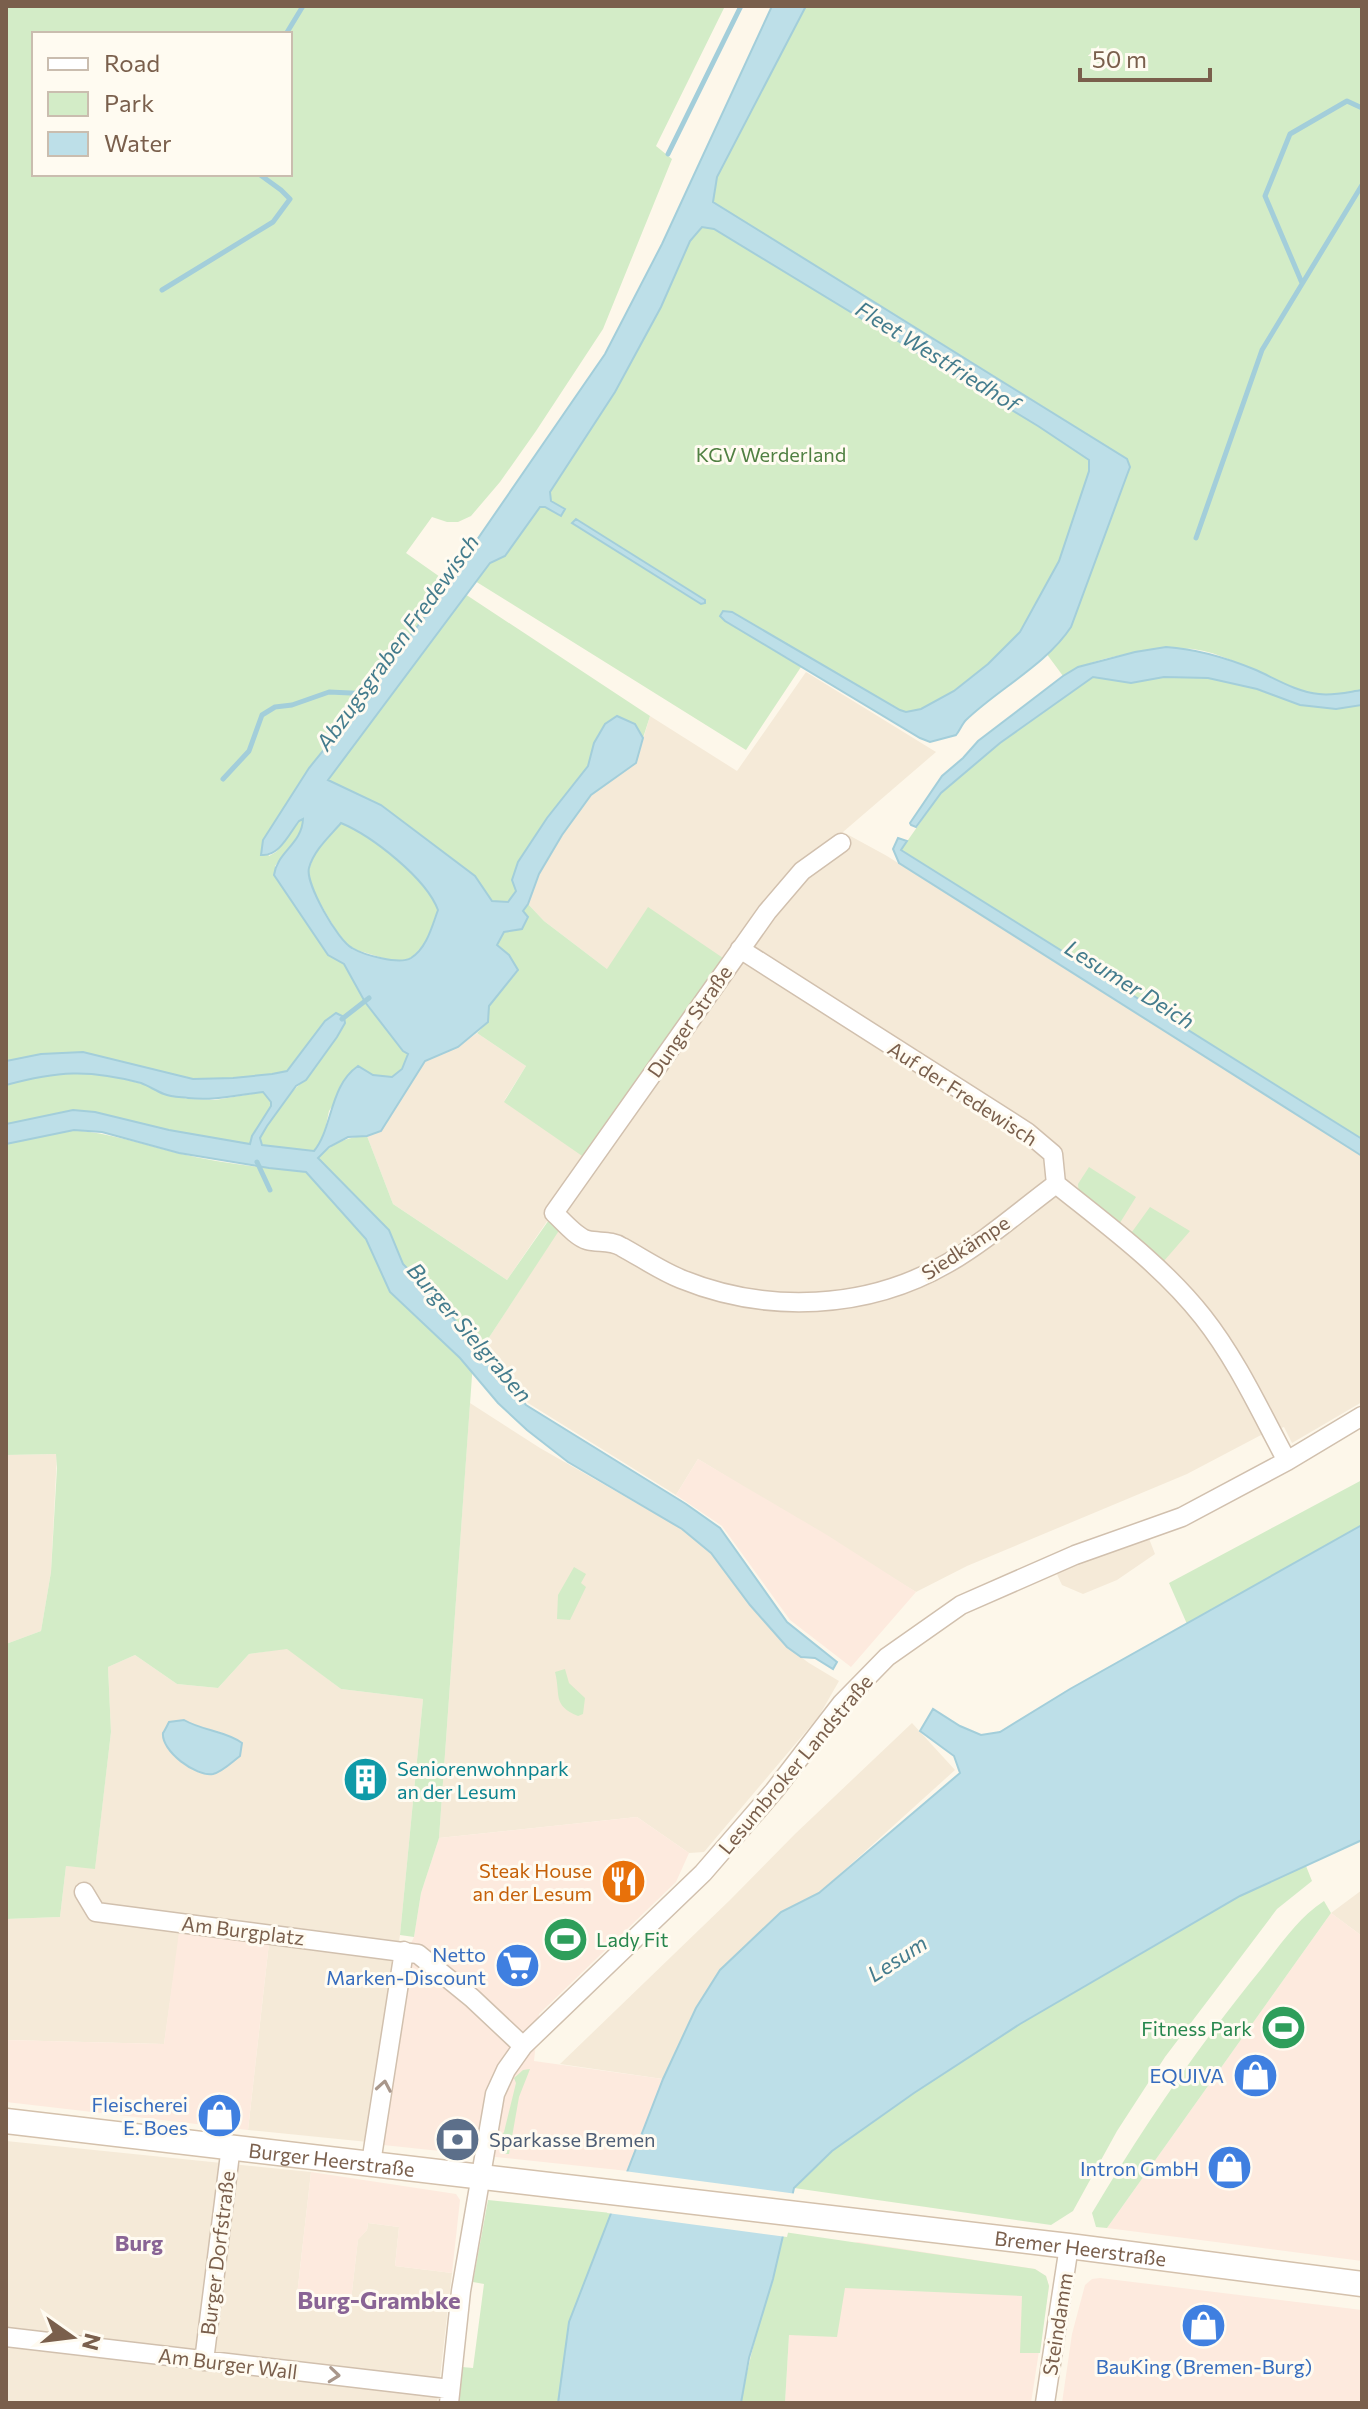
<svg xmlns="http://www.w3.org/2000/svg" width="1368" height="2409" font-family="Commissioner,sans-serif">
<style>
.residential{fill:#f5ead8}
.commercial{fill:#fdeade}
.green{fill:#d3ecc7;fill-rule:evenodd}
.water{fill:#bddfe8;stroke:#a3ceda;stroke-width:2;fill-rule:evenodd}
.pier{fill:#fdf7ea}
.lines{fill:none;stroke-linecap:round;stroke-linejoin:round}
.stream{stroke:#a3ceda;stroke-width:5}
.minor-casing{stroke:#d1c0ae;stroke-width:21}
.secondary-casing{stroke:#d4c1ac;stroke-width:27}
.minor{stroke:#fff;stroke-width:18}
.secondary{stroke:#fff;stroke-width:24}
.oneway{stroke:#a9978b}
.labels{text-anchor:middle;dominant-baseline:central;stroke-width:6;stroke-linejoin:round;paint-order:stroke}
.park-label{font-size:20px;fill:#508042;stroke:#fffbf1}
.street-label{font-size:20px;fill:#7a5f4c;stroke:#fffbf1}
.culture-label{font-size:20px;fill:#0d838f;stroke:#fffbf1;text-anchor:start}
.food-label{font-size:20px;fill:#c56008;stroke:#fffbf1;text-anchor:end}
.leisure-label{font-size:20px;fill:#27864d;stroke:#fffbf1;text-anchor:start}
.shop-label{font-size:20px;fill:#366cbe;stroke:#fffbf1;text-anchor:end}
.service-label{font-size:20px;fill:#4e5e75;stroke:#fffbf1;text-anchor:start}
.water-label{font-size:22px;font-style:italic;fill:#447c8d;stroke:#fffbf1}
.neighbourhood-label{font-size:22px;font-weight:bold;fill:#896495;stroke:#fffbf1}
.quarter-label{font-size:24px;font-weight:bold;fill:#896495;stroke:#fffbf1}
</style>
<rect width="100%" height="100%" fill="#fdf7ea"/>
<path class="residential" d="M806,672l130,80 -93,80 44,24 475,300v246l-70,41 -8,-16 -21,7 -76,40 -220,92 -51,26 -218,-133 -22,36 -148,-92 -47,-53 80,-124 -11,-9 -43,63 -114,-76 -26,-68 14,-5 44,-70 33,-14 19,-14 49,33 -22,35 103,-132 -63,-48 -16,-17 11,-30 23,-39 29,-40 45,-32 14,-47 87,55z
M470,1403l70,45 142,81 29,24 39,52 37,42 22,16 30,18 -20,35 -115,136 -15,1 -52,-36 -198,21z
M57,1454l-6,118 -10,59 -35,13v-189z
M1148,1536l7,18 -38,26 -34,14 -21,-9 -7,-15z
M287,1648l54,41 82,10 -23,236 -32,207 -120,-12 21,-187 -89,-11 -16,112 -158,-4v-121l54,-2 6,-51 29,2 16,-136 -3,-65 27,-12 42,29 41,4 31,-34z
M912,1723l43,47 -136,123 -38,19 -61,58 -24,38 -33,71 -103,-15 170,-164 65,-66z
M1362,1890v46l-31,-23z
M6,2141l305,31 -14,123 54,5 7,-61 9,-9 1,-7 31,4 -4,39 57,7 -15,130h-431z"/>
<path class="commercial" d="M698,1459l129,76 89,57 -65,75 -61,-47 -68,-94 -46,-31z
M637,1817l52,36 -13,29 -137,132 -5,47 129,18 -35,92 -254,-27 32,-190 8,-17 7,-44 18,-55z
M1331,1913l31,23v325l-255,-33z
M179,1932l90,11 -21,187 -242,-28v-62l158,4z
M311,2172l145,22 4,6 -8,73 -57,-7 4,-39 -31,-4 -1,7 -9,10 -7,60 -54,-5z
M858,2242l177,27 11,7 3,10 -18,117h-246l4,-68 62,-91z
M1100,2278l262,32v93h-300l10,-69 13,-49 7,-6z"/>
<path class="green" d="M6,6h719l-69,140 16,13 -69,170 -67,102 -36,51 -29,34 -13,6h-11l-15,-5 -26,36 44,31 -75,97 -14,23 -52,64 -46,72 6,16 7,-4 23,-32 4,-1 -1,13 -27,34 53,89 16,9 21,38 43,52 -6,15 -10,8 -19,-2 -15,-8 -29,44 -6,29 -9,12 -53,-7 -1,-7c9,-16 30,-49 46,-58l39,-57 -41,26 -17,22 -15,3 -39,4 -40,1 -110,-27 -42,2 -35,7zM34,34h256v140h-256z
M806,6h556v684c-14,2 -28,6 -43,4 -39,-4 -84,-40 -126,-45 -8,-1 -17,1 -25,1 -36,2 -74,7 -105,26l-17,-23 17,-15 8,-11 56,-152 -30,-35 -384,-238 4,-25z
M702,227l12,2 324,197 51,34v11l-30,90 -39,71 -32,32 -34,27 -33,18 -15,3 -6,-2 -168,-98 -9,-1 2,10 76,46 -55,83 -271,-169 15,-18 15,-7 35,-49 5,-1 15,9 4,-6 -13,-8 -1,-9 65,-100 46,-85 29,-66z
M465,594l185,122 -7,22 -8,-14 -41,19 -6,23 -41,52 -31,73 -8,11 -16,-1 -17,-25 -94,-71 -54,-25z
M1093,677l38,6 33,-6 44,1 49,11 43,16 36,4 26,-4v434l-461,-289 40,-57 59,-50z
M341,823c7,3 16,6 23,10 24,16 63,50 74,76l-12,33 -15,16 -15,4 -46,-14 -14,-18 -22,-37 -6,-21 8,-21z
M528,904l16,17 63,48 41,-62 78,53 -138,200 -84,-58 22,-36 -49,-33 11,-11 1,-16 29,-35 -9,-16 -12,-10 7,-14z
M77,1072l34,4 35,9 18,9 25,5 26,1 48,-8 8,10v4l-19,30 -1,8 -82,-14 -74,-18 -89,12v-39l37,-10z
M73,1130c36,3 69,14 104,23 42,10 86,15 129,19l60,67 24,53 69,65 -21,-57 -35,-36 -8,-20 -77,-86c15,-15 28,-21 49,-22l26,68 114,76 44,-63 11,9 -89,136 -34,476 -18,55 -7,44 -14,-2 23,-236 -82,-10 -54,-40 -38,5 -31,34 -41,-4 -42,-29 -27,12 3,65 -16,137 -29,-3 -6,51 -54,2v-275l35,-13 10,-59 6,-104 -1,-14 -50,1v-311z
M1089,1167l47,30 -18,29 -39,-31 -1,-11z
M1150,1207l40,24 -26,30h-2l-33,-25z
M1362,1480v45l-175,99 -18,-41z
M574,1567l12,7 -5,9 5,4 -16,33 -13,-1 1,-24z
M565,1669l4,14 16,15 -2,16 -5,2c-26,-11 -17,-20 -23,-44z
M1306,1866l6,15 -35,28 -49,65 -63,83 -48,74 -44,80 -22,14 -257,-37 38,-37 82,-58 106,-69 220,-128z
M1324,1901l7,12 -224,315 -11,-1 -4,-14c51,-86 107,-168 170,-245 19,-24 36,-50 62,-67z
M530,2069l-11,28 -10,57h-7l-4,-13 6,-9 12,-49 -2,-5 9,-8z
M488,2200l123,13 -42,109 -11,81h-99l3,-36 11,1 11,-84 -11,-2z
M784,2232l251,37 11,7 3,10 -9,67h-20l2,-57 -177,-8 -8,49 -48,-2 -4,68h-44c10,-58 29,-113 43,-171z"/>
<path class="water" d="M772,6h34l-89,171 -4,25 414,257 3,8 -3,8 -56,152c-25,38 -73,62 -105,93 -4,4 -6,10 -10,15l-26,7 -10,-4 -195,-117 -5,-5 3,-5 9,1 168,98 6,2 15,-3 33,-18 34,-27 32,-32 39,-71 30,-90v-11l-51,-34 -324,-197 -12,-2 -12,14 -29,66 -46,85 -65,100 1,9 14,8 -4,7 -16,-9h-5l-35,49 -15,7 -162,217 53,25 94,71 17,25 16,1 8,-11 -4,-11 6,-18 29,-44 41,-52 6,-23 11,-19 12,-8 18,8 8,14 -7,25 -45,32 -29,40 -23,39 -11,30 -5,7 5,6 -6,12 -18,3 -7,13 12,10 9,15 -29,36 -1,16 -30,25 -33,14 -44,70 -14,5 -19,1 -19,10 -11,11 71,72 14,34 35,36 88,105 160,99 34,24 67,94 50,40 -4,7 -18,-11 -14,-1 -14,-10 -37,-42 -39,-52 -29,-24 -114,-67 -41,-32 -29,-27 -38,-45 -70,-66 -24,-53 -60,-67 -37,-4 -90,-15 -77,-21 -28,-2 -68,14v-20l67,-14 22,2 74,18 81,14 2,-8 19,-30v-4l-8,-10c-26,3 -49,9 -75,6 -8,-1 -17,-1 -24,-4 -8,-3 -15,-8 -23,-11 -52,-14 -84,-12 -135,2v-24l35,-7 42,-2 110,27 40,-1 39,-4 15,-3 38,-50 11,-8 8,4 1,6 -8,14 -31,43 -10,6 -29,40 -7,12 2,7 52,6c19,-23 15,-65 44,-85l15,9 19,2 10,-8 6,-15 -5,-3 -38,-49 -21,-38 -16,-9 -54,-80c3,-23 28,-31 29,-56l-4,2c-10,13 -20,36 -38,34l2,-15 46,-72 52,-64 14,-23 89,-115 6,-16 135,-196 57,-110zM341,823c31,13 85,55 97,87 -6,16 -11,38 -27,48 -12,7 -47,-3 -59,-10 -14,-7 -47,-65 -43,-80 5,-18 20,-31 32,-45z
M576,519l129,81v3l-4,1 -129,-81z
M1166,647c32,2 61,11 90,23 20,9 41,22 63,24 14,2 29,-2 43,-4v15l-26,4 -36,-4 -43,-16 -49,-11 -44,-1 -33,6 -38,-6 -93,66 -59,50 -25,34 -5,-2 -1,-2 32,-47 21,-18 15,-17 85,-65 15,-9 57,-15z
M898,838l9,3 -6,9 461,289v17l-463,-293 -6,-14z
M1362,1525v315l-122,56 -220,128 -106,69 -82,58 -38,37 -21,91 -24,79 -8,45h-183l11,-81 94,-243 33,-71 24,-38 61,-58 38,-19 141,-120 -6,-17 -34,-25 13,-22 27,17 21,9 19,-3 70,-43z
M184,1720c19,11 42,11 58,23l-2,13c-8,6 -18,16 -27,18 -17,3 -52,-23 -50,-41 1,-1 6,-11 6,-11z"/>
<path class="pier" d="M624,2171l173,23 -10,43 -180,-24z"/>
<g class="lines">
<path class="stream" d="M286,34l17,-28
M668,154l73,-148
M1302,283l-37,-87 25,-62 57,-33 15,7
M162,290l111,-68 17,-23 -9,-9 -22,-16
M1196,538l66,-188 100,-165
M223,779l26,-28 13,-36 13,-8 17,-2 37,-13 43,2
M342,1019l27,-21
M257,1162l13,28"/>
<defs>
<path id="minor" d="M841,843l-39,28 -35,41 -213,301c9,8 22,24 33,27 12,3 24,0 35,7 20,11 39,24 59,32 86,35 186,31 267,-16 38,-22 73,-53 108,-79
M740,949l287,183 26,22 3,30c51,41 106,81 147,133 34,43 58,96 84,144
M84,1892l12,20 322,42 54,44 51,48
M371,2163l33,-212
M6,2337l444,52
M204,2361l27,-215
M449,2403l12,-112 34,-197 11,-24 17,-24 180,-173 71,-82 68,-88 45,-46 74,-52 114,-50 107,-38 105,-56 75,-45
M1045,2403l24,-157"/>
<g id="secondary">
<path id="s1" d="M6,2121l1063,125 293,38"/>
</g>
</defs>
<use href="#minor" class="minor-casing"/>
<use href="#secondary" class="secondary-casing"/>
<use href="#minor" class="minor"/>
<use href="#secondary" class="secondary"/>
</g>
<defs><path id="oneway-chevron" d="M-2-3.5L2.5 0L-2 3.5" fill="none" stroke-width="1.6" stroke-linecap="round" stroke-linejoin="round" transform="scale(2)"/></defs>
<g class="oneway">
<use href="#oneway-chevron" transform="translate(384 2086) rotate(-80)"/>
<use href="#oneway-chevron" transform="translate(334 2375) rotate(6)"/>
</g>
<defs>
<symbol id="building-disc" viewBox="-11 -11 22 22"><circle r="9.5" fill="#0f9aa8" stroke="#fffbf1"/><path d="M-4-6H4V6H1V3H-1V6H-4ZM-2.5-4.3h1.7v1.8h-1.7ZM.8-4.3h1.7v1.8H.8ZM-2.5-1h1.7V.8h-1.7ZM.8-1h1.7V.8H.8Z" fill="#fff"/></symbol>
<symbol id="restaurant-disc" viewBox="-11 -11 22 22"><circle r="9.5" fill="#e8710a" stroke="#fffbf1"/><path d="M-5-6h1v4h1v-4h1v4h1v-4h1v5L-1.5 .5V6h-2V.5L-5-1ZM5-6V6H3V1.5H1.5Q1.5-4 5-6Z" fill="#fff"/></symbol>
<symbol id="stadium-disc" viewBox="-11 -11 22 22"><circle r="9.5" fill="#2e9e5b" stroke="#fffbf1"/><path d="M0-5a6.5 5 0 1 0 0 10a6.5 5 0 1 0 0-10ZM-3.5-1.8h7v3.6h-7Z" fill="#fff"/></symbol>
<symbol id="supermarket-disc" viewBox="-11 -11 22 22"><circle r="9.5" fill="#3f7fe0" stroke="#fffbf1"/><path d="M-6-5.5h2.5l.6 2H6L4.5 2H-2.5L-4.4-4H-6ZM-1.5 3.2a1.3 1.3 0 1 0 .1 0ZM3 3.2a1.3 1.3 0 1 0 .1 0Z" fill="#fff"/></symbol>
<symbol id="shop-disc" viewBox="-11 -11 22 22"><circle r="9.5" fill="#3f7fe0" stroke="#fffbf1"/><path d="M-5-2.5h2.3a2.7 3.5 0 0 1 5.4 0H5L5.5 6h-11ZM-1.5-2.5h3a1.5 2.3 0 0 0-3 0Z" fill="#fff"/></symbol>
<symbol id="bank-disc" viewBox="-11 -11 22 22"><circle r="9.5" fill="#5c6f8a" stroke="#fffbf1"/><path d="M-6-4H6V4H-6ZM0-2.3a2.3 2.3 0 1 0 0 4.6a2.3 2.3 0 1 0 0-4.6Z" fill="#fff"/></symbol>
</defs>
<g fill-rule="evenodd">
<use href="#building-disc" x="340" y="1754" width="51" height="51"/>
<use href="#restaurant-disc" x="598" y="1856" width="51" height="51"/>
<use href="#stadium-disc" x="540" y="1914" width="51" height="51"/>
<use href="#supermarket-disc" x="492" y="1940" width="51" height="51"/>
<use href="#stadium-disc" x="1258" y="2002" width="51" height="51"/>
<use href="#shop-disc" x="1230" y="2050" width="51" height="51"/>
<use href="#shop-disc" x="194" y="2090" width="51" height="51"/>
<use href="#bank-disc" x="432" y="2114" width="51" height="51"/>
<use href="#shop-disc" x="1204" y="2142" width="51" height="51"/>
<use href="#shop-disc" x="1178" y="2300" width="51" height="51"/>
</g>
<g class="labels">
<g class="park-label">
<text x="771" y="454">KGV Werderland</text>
</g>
<g class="street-label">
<text transform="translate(689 1021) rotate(-55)">Dunger Straße</text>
<text transform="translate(963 1093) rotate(33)">Auf der Fredewisch</text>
<text transform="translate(965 1247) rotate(-33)">Siedkämpe</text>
<text transform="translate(795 1764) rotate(-50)">Lesumbroker Landstraße</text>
<text transform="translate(243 1930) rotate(7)">Am Burgplatz</text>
<text stroke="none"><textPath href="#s1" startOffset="328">Burger Heerstraße</textPath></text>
<text stroke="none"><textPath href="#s1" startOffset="1082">Bremer Heerstraße</textPath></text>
<text transform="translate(217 2253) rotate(-83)">Burger Dorfstraße</text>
<text transform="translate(1057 2324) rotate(-81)">Steindamm</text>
<text transform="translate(228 2363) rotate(7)">Am Burger Wall</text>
</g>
<g class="culture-label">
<text x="397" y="1768">Seniorenwohnpark<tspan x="397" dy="23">an der Lesum</tspan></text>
</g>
<g class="food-label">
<text x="592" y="1870">Steak House<tspan x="592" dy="23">an der Lesum</tspan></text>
</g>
<g class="leisure-label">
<text x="596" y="1939">Lady Fit</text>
<text x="1252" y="2028" text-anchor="end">Fitness Park</text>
</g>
<g class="shop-label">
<text x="486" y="1954">Netto<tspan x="486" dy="23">Marken-Discount</tspan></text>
<text x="1224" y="2075">EQUIVA</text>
<text x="188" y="2104">Fleischerei<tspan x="188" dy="23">E. Boes</tspan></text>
<text x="1199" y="2168">Intron GmbH</text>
<text x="1204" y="2366" text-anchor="middle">BauKing (Bremen-Burg)</text>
</g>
<g class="service-label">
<text x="489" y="2139">Sparkasse Bremen</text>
</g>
<g class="water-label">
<text transform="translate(938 356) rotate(32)">Fleet Westfriedhof</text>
<text transform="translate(397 642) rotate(-54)">Abzugsgraben Fredewisch</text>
<text transform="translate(1130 984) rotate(32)">Lesumer Deich</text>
<text transform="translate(470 1332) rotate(49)">Burger Sielgraben</text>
<text transform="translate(897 1958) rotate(-33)">Lesum</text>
</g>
<g class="neighbourhood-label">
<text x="139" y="2242">Burg</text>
</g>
<g class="quarter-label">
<text x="379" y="2299">Burg-Grambke</text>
</g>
</g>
<rect width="1368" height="2409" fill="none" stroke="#7a5f4c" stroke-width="16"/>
<rect x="32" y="32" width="260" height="144" fill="#fffbf1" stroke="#cabdaf" stroke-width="2"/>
<rect x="48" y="58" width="40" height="12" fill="#ffffff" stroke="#cabdaf" stroke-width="2"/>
<text x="104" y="72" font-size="24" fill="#7a5f4c">Road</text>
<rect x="48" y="92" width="40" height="24" fill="#d3ecc7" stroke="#cabdaf" stroke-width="2"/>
<text x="104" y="112" font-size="24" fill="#7a5f4c">Park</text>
<rect x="48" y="132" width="40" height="24" fill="#bddfe8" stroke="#cabdaf" stroke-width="2"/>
<text x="104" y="152" font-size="24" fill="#7a5f4c">Water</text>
<g transform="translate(72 2337) rotate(104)" stroke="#fffbf1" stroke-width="6" paint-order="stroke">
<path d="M0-6L14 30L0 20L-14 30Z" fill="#7a5f4c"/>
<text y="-12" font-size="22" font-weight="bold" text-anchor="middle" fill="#7a5f4c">N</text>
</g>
<path d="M1080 68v12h130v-12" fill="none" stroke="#7a5f4c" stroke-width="4"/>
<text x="1092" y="68" font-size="24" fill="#7a5f4c" stroke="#fffbf1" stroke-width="6" paint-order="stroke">50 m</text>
</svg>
